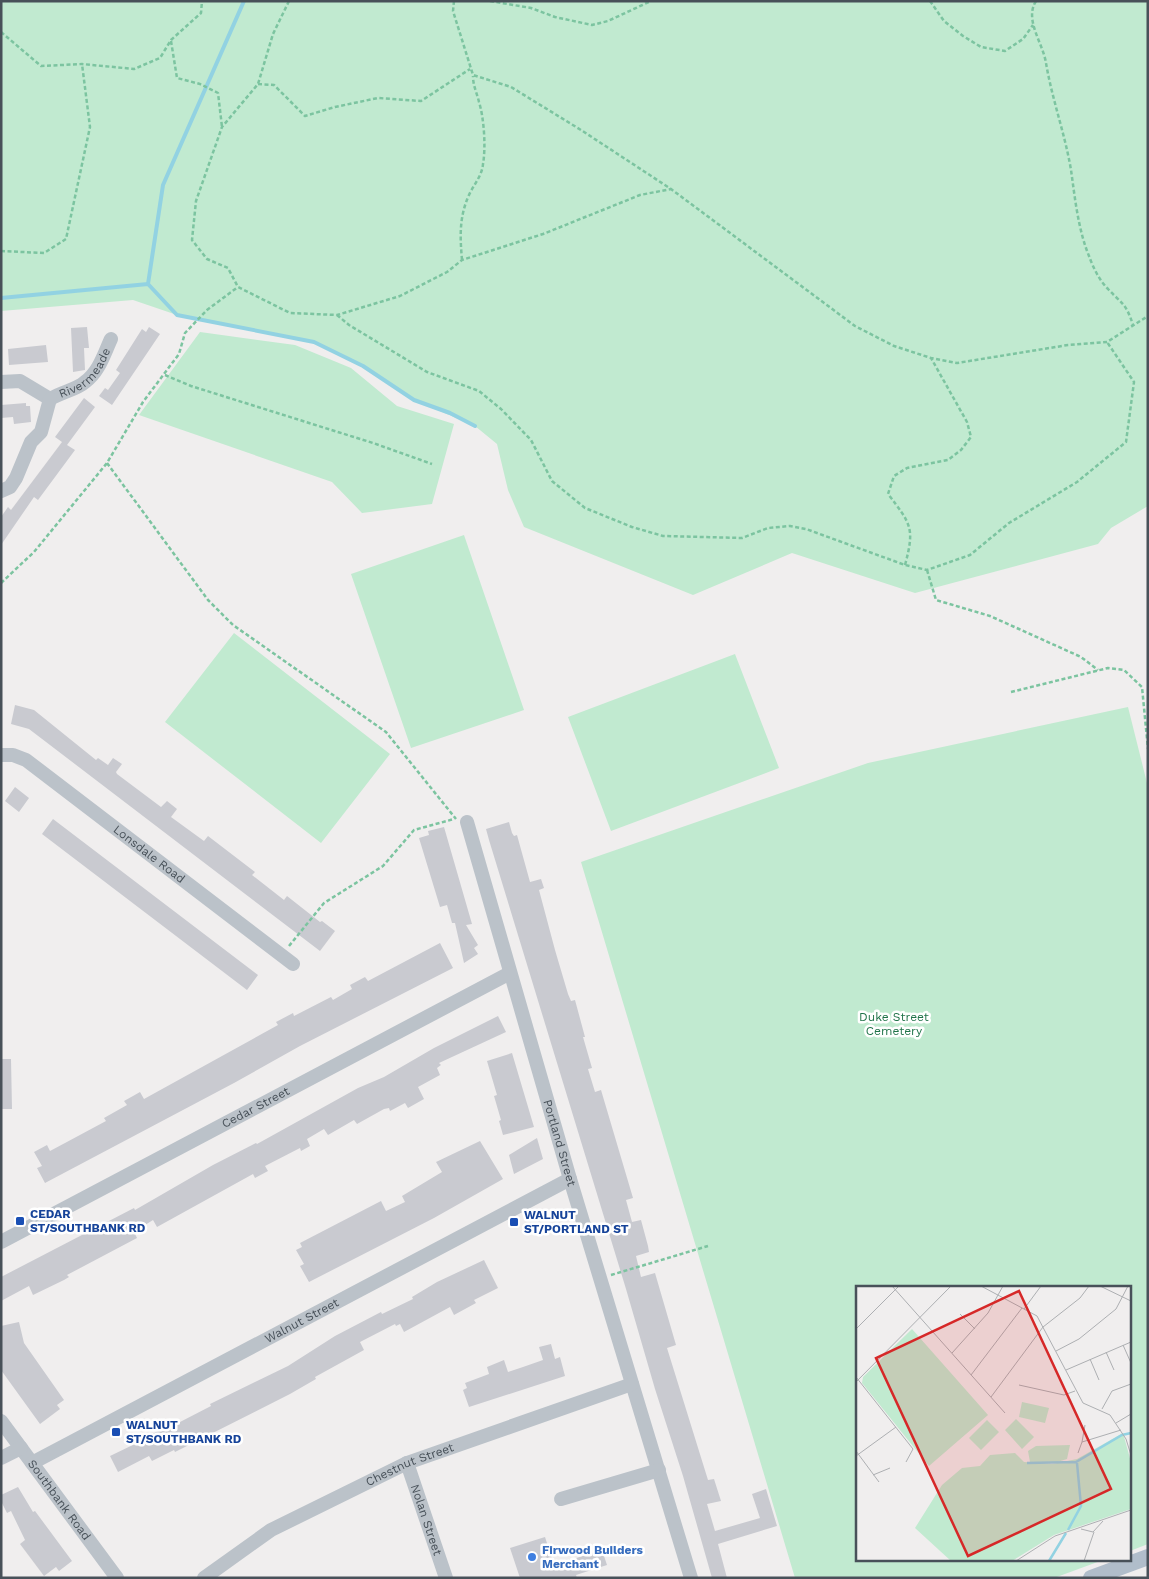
<svg xmlns="http://www.w3.org/2000/svg" width="1149" height="1579" font-family="'Work Sans',sans-serif">
<style>
.green{fill:#c1ead0}
.lines{fill:none;stroke-linecap:round;stroke-linejoin:round}
.stream{stroke:#92d2e2;stroke-width:4}
.building{fill:#c9cad0}
.path{stroke:#7cc4a0;stroke-width:2.5;stroke-dasharray:4 2.5;stroke-linecap:butt}
.minor{stroke:#bbc2c9;stroke-width:14}
.major{stroke:#b0bdca;stroke-width:16}
.transit-dot{fill:#1a4fb4;stroke:#fff;stroke-width:2}
.shop-dot{fill:#3f7fe0;stroke:#fff;stroke-width:2}
.labels{text-anchor:middle;dominant-baseline:central;stroke-width:5;stroke-linejoin:round;paint-order:stroke}
.street-label{font-size:12px;fill:#485159;stroke:#fff}
.park-label{font-size:12px;fill:#207349;stroke:#fff}
.transit-label{font-size:12px;font-weight:bold;fill:#164399;stroke:#fff;text-anchor:start}
.shop-label{font-size:12px;font-weight:bold;fill:#366cbe;stroke:#fff;text-anchor:start}
.inset-river{fill:none;stroke:#92d2e2;stroke-width:2.5}
.inset-road{fill:none;stroke:#adafb2;stroke-width:1}
.view{fill:#d62828;fill-opacity:0.15;stroke:#d62828;stroke-width:2.5}
.inset-edge{fill:none;stroke:#485159;stroke-width:2.5}
</style>
<rect width="100%" height="100%" fill="#f0eeee"/>
<path class="green" d="M1,1h1147v505l-37,22 -13,16 -183,49 -123,-40 -99,42 -169,-68 -16,-37 -11,-46 -22,-18 -61,-26 -51,-34 -49,-24 -137,-27 -44,-15 -132,11z
M200,332l95,13 56,23 46,38 57,18 -22,80 -70,9 -30,-31 -193,-67z
M464,535l60,175 -113,38 -60,-174z
M234,633l156,121 -69,89 -156,-121z
M735,654l44,114 -168,63 -43,-114z
M1128,707l20,80v757l-18,7v-263h-272v272h245l-49,18h-259l-214,-716 287,-99z"/>
<g class="lines">
<path class="stream" d="M148,284l29,31 137,27 49,24 51,34 36,13 25,13
M148,284l15,-99 81,-184
M1,298l147,-14"/>
</g>
<path class="building" d="M87,327l2,21h-5l1,22 -12,2 -2,-44z
M149,327l11,7 -48,71 -13,-9 6,-8 3,2 12,-17 -4,-3 26,-41 4,3z
M46,345l2,17 -39,3 -1,-16z
M84,398l11,9 -28,38 8,5 -37,50 -4,-3 -33,48v-28l7,-10 3,3 51,-68 -7,-5z
M26,403v3h4l1,16 -17,2 -1,-7 -12,1v-13z
M15,705l19,5 62,50 2,-2 10,7 5,-7 9,6 -6,8 1,2 44,33 6,-6 10,8 -6,8 33,24 4,-5 47,36 -3,3 32,25 3,-4 33,26 2,-1 13,10 -15,20 -291,-222 -18,-5z
M15,787l14,11 -10,14 -14,-11z
M53,819l205,156 -11,15 -205,-156z
M509,822l3,11 2,3 3,-1 13,47 11,-3 3,9 -5,2 16,60 13,44 3,7 4,-1 10,37h-2l9,31 -4,1 7,23 6,-2 32,108 -7,2 6,22 9,-2 7,26 1,6 -13,4 5,21 14,-4 21,72 -9,3 41,132 6,-1 7,22 -14,3 8,27 45,-13 -8,-24 14,-5 11,37 -59,18 9,34h-15l-29,-102 -28,-87 -29,-100 -137,-449 -3,-11z
M444,827l28,97 -6,1 12,20 -4,3 4,6 -14,9 -9,-40h-3l-5,-18 -7,2 -21,-69 10,-3 -1,-4z
M440,943l13,25 -153,78 -66,37 -189,100 -8,-15 5,-2 -8,-14 13,-7 3,6 15,-8 41,-22 -2,-3 23,-13 -3,-4 9,-5 7,-4 4,7 134,-74 -2,-3 17,-9 1,3 37,-19 2,3 19,-11 -2,-4 15,-8 3,4z
M498,1016l8,16 -67,31 2,2 -4,3 3,7 -22,12 6,12 -16,9 -3,-5 -15,8 -1,-3 -5,1 -27,15 -3,-4 -26,15 -4,-6 -17,10 3,7 -9,5 -1,-3 -35,18 3,5 -13,7 -2,-4 -96,53 -4,-7 -19,12 3,6 -70,37 2,2 -5,3 -31,15 -4,-9 -28,15v-24l133,-69 1,2 78,-45 43,-22 1,1 101,-56 26,-11 50,-29z
M512,1053l22,74 -31,8 -4,-14 2,-1 -7,-24 3,-1 -10,-34z
M1,1059h10l1,50h-11z
M537,1138l6,21 -29,15 -5,-19z
M480,1141l23,38 -69,39 -125,64 -9,-16 4,-2 -8,-14 6,-3 -2,-4 81,-42 5,10 19,-9 -3,-6 40,-24 -6,-10z
M484,1260l14,28 -24,12 2,3 -22,12 -4,-8 -46,25 -4,-8 -4,2 -1,-2 -35,18 4,8 -49,27 1,2 -26,15 -115,58 -1,-2 -22,11 -3,-5 -31,16 -8,-16 27,-13 -1,-2 44,-19 31,-16 -1,-2 78,-38 47,-30 46,-24 1,2 31,-15 -1,-2 25,-15z
M19,1322l5,21 40,57 -7,5 3,4 -20,15 -39,-54v-44z
M551,1344l4,15 5,-2 5,19 -96,31 -6,-17 4,-2 -2,-5 24,-9 -2,-7 17,-7 4,12 15,-5 20,-7 -4,-13z
M18,1487l15,25 2,-1 37,50 -13,10 -3,-4 -12,9 -24,-32 5,-4 -14,-29 -4,2 -6,-12v-6z
M545,1537l9,28 48,-15 5,15 -31,10 1,3h-57l-10,-30z"/>
<g class="lines">
<path class="path" d="M289,1l-16,33 -15,50 -36,43 -26,74 -4,39 15,19 21,9 10,19 52,26 47,2 63,-19 47,-24 15,-12 81,-26 97,-39 31,-6
M454,1l-1,10 20,64 38,12 70,43 90,59 184,137 39,20 37,12 26,5 111,-18 39,-3 41,-26
M490,1l41,7 24,9 37,8 16,-4 43,-20
M930,1l14,20 19,15 18,11 24,4 18,-12 10,-14
M1036,1c-12,19 7,42 10,62 6,36 19,71 25,107 4,28 7,59 18,86 4,11 10,24 19,33 14,15 18,14 25,36
M1,32l40,34 41,-2 52,5 26,-11 11,-18 30,-27 1,-12
M171,41l6,37 23,6 18,9 4,34
M258,84l16,1 31,31 30,-9 43,-9 43,3 49,-32
M1,251l43,2 22,-14 24,-112 -8,-63
M462,260c-2,-23 -3,-43 7,-65 5,-11 13,-19 14,-31 3,-17 1,-46 -4,-62 -2,-9 -6,-16 -6,-26
M337,315l12,10 78,47 52,19 22,18 30,31 21,41 33,27 47,19 31,9 79,2 26,-10 22,-2 16,3 99,36 22,5 43,-15 39,-32 68,-41 49,-40 8,-60 -27,-40
M165,375l26,11 182,57 59,21
M107,463l101,137 25,25 153,107 70,87
M905,565c10,-37 6,-41 -17,-71l6,-18 13,-8 41,-8 13,-10 10,-13 -4,-15 -36,-64
M927,570l9,30 54,16 29,13 62,28 17,13
M1,583l33,-31 73,-89 36,-61 36,-48 6,-21 22,-23 31,-23
M1011,692l97,-24 16,2 18,17 6,62
M289,946l35,-43 59,-37 31,-36 40,-11
M611,1275l97,-29"/>
<g class="minor">
<path id="s1" d="M1,382l19,-1 30,18c11,-7 26,-9 35,-17 14,-10 19,-28 26,-43"/>
<path d="M1,491l9,-4 6,-9 15,-36 10,-10 9,-33"/>
<path id="s2" d="M1,755h12l13,5 267,204"/>
<path id="s3" d="M467,822l103,357 121,399"/>
<path id="s4" d="M1,1242l509,-269"/>
<path id="s5" d="M1,1421l116,157"/>
<path d="M1,1458l20,-10"/>
<path id="s6" d="M32,1463l538,-284"/>
<path id="s7" d="M407,1463l39,115"/>
<path d="M561,1499l98,-29"/>
<path id="s8" d="M204,1578l67,-48 136,-67 225,-79"/>
</g>
<path class="major" d="M1091,1578l57,-21"/>
</g>
<g class="transit-dot">
<rect x="15" y="1216" width="10" height="10" rx="2.5"/>
<rect x="509" y="1217" width="10" height="10" rx="2.5"/>
<rect x="111" y="1427" width="10" height="10" rx="2.5"/>
</g>
<circle class="shop-dot" cx="532" cy="1557" r="5"/>
<g class="labels">
<g class="street-label">
<text stroke="none"><textPath href="#s1" startOffset="99">Rivermeade</textPath></text>
<text stroke="none"><textPath href="#s2" startOffset="181">Lonsdale Road</textPath></text>
<text stroke="none"><textPath href="#s4" startOffset="288">Cedar Street</textPath></text>
<text stroke="none"><textPath href="#s3" startOffset="334">Portland Street</textPath></text>
<text stroke="none"><textPath href="#s6" startOffset="305">Walnut Street</textPath></text>
<text stroke="none"><textPath href="#s8" startOffset="236">Chestnut Street</textPath></text>
<text stroke="none"><textPath href="#s5" startOffset="98">Southbank Road</textPath></text>
<text stroke="none"><textPath href="#s7" startOffset="60">Nolan Street</textPath></text>
</g>
<g class="park-label">
<text x="894" y="1017">Duke Street<tspan x="894" dy="14">Cemetery</tspan></text>
</g>
<g class="transit-label">
<text x="30" y="1214">CEDAR<tspan x="30" dy="14">ST/SOUTHBANK RD</tspan></text>
<text x="524" y="1215">WALNUT<tspan x="524" dy="14">ST/PORTLAND ST</tspan></text>
<text x="126" y="1425">WALNUT<tspan x="126" dy="14">ST/SOUTHBANK RD</tspan></text>
</g>
<g class="shop-label">
<text x="542" y="1550">Firwood Builders<tspan x="542" dy="14">Merchant</tspan></text>
</g>
</g>
<g transform="translate(856 1286)">
<rect width="275" height="275" fill="#f0eeee"/>
<path d="M56,43l76,86 -59,51 -67,-83 1,-6zM166,116l27,6 -4,15 -26,-6zM160,133l18,18 -12,12 -17,-19zM131,134l12,12 -18,18 -12,-12zM267,147l8,29v47l-77,26 -42,26h-61l-36,-33 27,-43 20,-17 18,-2 10,-11 25,-2 9,9 28,2 25,-5zM214,159l-3,14 -13,4 -24,-1 -2,-11 8,-5z" fill="#c1ead0"/>
<path class="inset-river" d="M171,177l49,-1 46,-27 9,-2M212,244l13,-24 -4,-43M193,275l17,-28"/>
<path class="inset-road" d="M36,0l113,127M125,0l56,30 46,87 27,12 16,24 5,16M244,0l31,15M168,23l17,-23M104,28l15,15M0,43l43,-43M267,59l8,18M200,65l23,-12 37,-30 12,-23M250,66l8,18M96,67l36,-40 15,-27M234,73l9,21M210,84l65,-28M115,89l51,-67M0,91l57,72 -7,13M0,96l95,-96M163,99l45,10 11,-4M135,111l52,-70 37,-29 9,-12M246,123l10,-18 19,-7M260,137l15,-9M226,156l3,-17M0,165l23,31M222,167l4,-11 39,-12M0,170l40,-29M17,189l17,-7M225,243l12,3 10,-11M160,275l39,-25 76,-26M228,275l10,-29"/>
<path class="view" d="M163,5l92,198 -143,67 -92,-198z"/>
<rect width="275" height="275" class="inset-edge"/>
</g>
<rect width="1149" height="1579" fill="none" stroke="#485159" stroke-width="5"/>
</svg>
